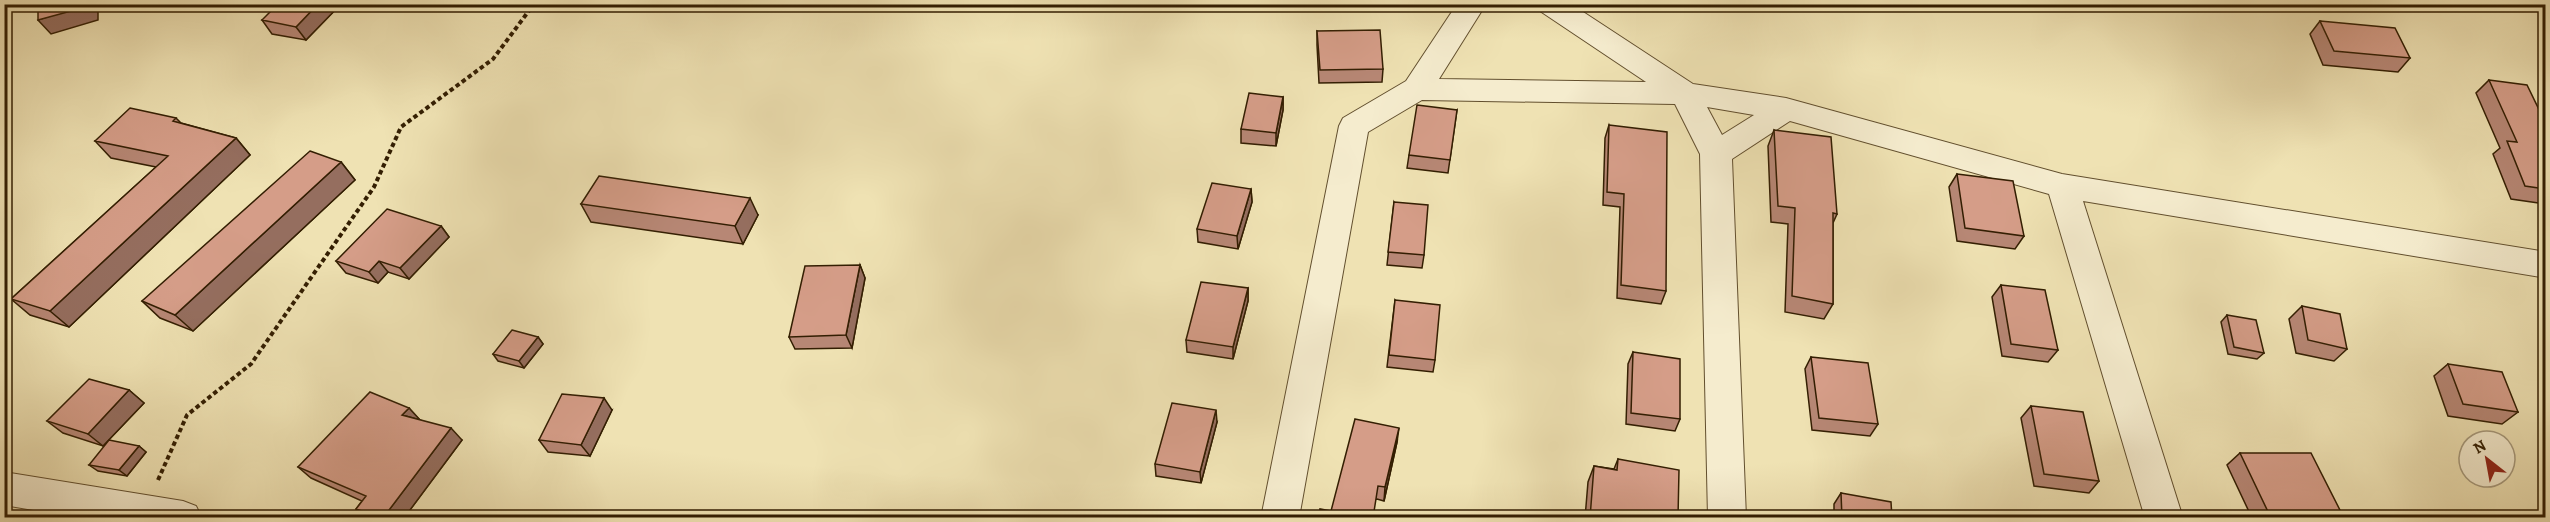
<svg xmlns="http://www.w3.org/2000/svg" width="2550" height="522" font-family="Alegreya,serif">
<style>
.lines{fill:none;stroke-linecap:round;stroke-linejoin:round}
.minor-casing{stroke:#624f2e;stroke-width:2}
.path{stroke:#331e02;stroke-width:4;stroke-dasharray:4.5 3;stroke-linecap:butt}
.minor{fill:#f5ecce;fill-rule:evenodd}
.wall{fill:#b78775;stroke:#331e02;stroke-width:1.5}
.shaded-wall{fill:#956e5f;stroke:#331e02;stroke-width:1.5}
.building{fill:#d59d88;stroke:#331e02;stroke-width:1.5}
</style>
<rect width="100%" height="100%" fill="#efe2b3"/>
<filter id="stains"><feTurbulence type="fractalNoise" baseFrequency=".00333" numOctaves="4"/><feColorMatrix values="0 0 0 0 .2 0 0 0 0 .09 0 0 0 0 .02 0 0 0 .5 -.17"/></filter>
<radialGradient id="worn" r=".72"><stop offset=".6" stop-color="#630" stop-opacity="0"/><stop offset="1" stop-color="#630" stop-opacity=".3"/></radialGradient>
<g class="lines">
<defs>
<path id="minor" d="M1457,4h29l-47,75 207,3 -106,-71 -4,-7h35l122,80 93,14 276,76 484,78v26l-463,-77 100,317h-38l-96,-324 -259,-73 -58,38 14,359h-38l-8,-364 -25,-50 -253,-4 -54,32 -69,386h-38l78,-392 4,-8 63,-37zM1707,107l47,8 -32,20z
M4,472l179,29 13,5 6,12h-122l-76,-13z"/>
</defs>
<use href="#minor" class="minor-casing"/>
<path class="path" d="M158,480l29,-65 64,-51 123,-177 27,-60 92,-68 41,-55"/>
<use href="#minor" class="minor"/>
</g>
<path class="wall" d="M341,4l-35,36 -34,-6 -10,-14z
M2320,21l90,37 -12,14 -75,-7 -13,-31z
M1317,31l66,38 -1,13 -63,1 -2,-38z
M2489,80l57,44v80l-35,-5 -18,-45 7,-6 -24,-55z
M1283,97v13l-7,36 -35,-3v-14z
M1457,110l-9,63 -41,-5 2,-13z
M176,118l5,5 55,15 14,17 -181,172 -39,-12 -19,-16 145,-132 -45,-9 -16,-17z
M1609,125l57,166 -5,13 -44,-6 3,-91 -17,-2 2,-67z
M1774,130l63,84 -4,9v81l-9,15 -39,-7 3,-88 -17,-2 -3,-76z
M341,162l14,18 -162,151 -33,-13 -18,-17z
M1957,174l67,62 -9,13 -58,-8 -8,-54z
M1251,189l1,13 -14,47 -40,-7 -1,-13z
M1394,202l30,53 -2,13 -35,-3z
M581,204l177,11 -15,29 -152,-22z
M441,226l8,11 -40,42 -21,-7 -10,11 -32,-10 -10,-12z
M860,265l5,13 -13,70 -57,1 -6,-12z
M2001,285l57,65 -10,12 -46,-6 -10,-59z
M1248,288v13l-15,58 -46,-7 -1,-12z
M1395,300l40,60 -2,12 -46,-5z
M2302,306l45,43 -13,12 -38,-8 -7,-34z
M2227,315l37,38 -7,6 -29,-5 -7,-32z
M538,337l5,7 -19,24 -26,-7 -5,-7z
M1633,352l47,67 -5,12 -49,-7 2,-60z
M1811,357l67,67 -8,12 -58,-6 -7,-61z
M2448,364l70,48 -16,12 -54,-8 -14,-40z
M129,390l15,13 -41,43 -40,-13 -16,-12z
M2031,406l68,75 -10,12 -55,-7 -13,-68z
M409,408l11,12 42,20 -58,78h-39l-9,-9 6,-8 -51,-23 -13,-11z
M612,410l-22,46 -42,-4 -9,-12z
M1217,422l-16,61 -45,-7 -1,-12z
M1397,442l-13,59 -7,-2 -46,12z
M139,446l7,6 -19,24 -29,-5 -9,-6z
M2240,453l104,65h-92l-25,-53z
M1618,459l60,59h-93l3,-36 6,-16 20,3z
M1841,493l51,25h-58v-14z"/>
<path class="shaded-wall" d="M86,4h12v16l-47,14 -13,-14z
M318,4h23l-35,36 -10,-13z
M1283,97v13l-7,36v-13z
M236,138l14,17 -181,172 -19,-16z
M341,162l14,18 -162,151 -18,-16z
M1251,189l1,13 -14,47 -1,-13z
M750,198l8,17 -15,29 -8,-18z
M441,226l8,11 -40,42 -9,-11z
M379,261l9,11 -10,11 -9,-11z
M860,265l5,13 -13,70 -6,-13z
M1248,288v13l-15,58v-12z
M538,337l5,7 -19,24 -5,-7z
M129,390l15,13 -41,43 -15,-12z
M604,398l8,12 -22,46 -9,-11z
M409,408l11,12 -18,-5z
M1216,410l1,12 -16,61 -1,-11z
M451,428l11,12 -58,78h-21z
M1399,428l-2,14 -13,59 1,-14z
M139,446l7,6 -19,24 -8,-6z"/>
<path class="building" d="M38,4h48v3l-48,13z
M278,4h40l-22,23 -34,-7z
M2320,21l75,7 15,30 -76,-7z
M1380,30l3,39 -63,1 -3,-39z
M2489,80l38,5 19,39v65l-21,-3 -18,-45 10,1z
M1249,93l34,4 -7,36 -35,-4z
M1417,105l40,5 -7,50 -41,-5z
M130,108l46,10 -3,3 63,17 -186,173 -39,-12 157,-143 -73,-15z
M1609,125l58,7 -1,159 -45,-6 3,-91 -17,-2z
M1774,130l57,7 6,77 -4,-1v91l-41,-8 3,-88 -17,-2z
M310,151l31,11 -166,153 -33,-14z
M1957,174l56,7 11,55 -59,-8z
M599,176l151,22 -15,28 -154,-22z
M1212,183l39,6 -14,47 -40,-7z
M1394,202l34,3 -4,50 -36,-3z
M387,209l54,17 -41,42 -21,-7 -10,11 -33,-11z
M860,265l-14,70 -57,2 16,-71z
M1201,282l47,6 -15,59 -47,-7z
M2001,285l44,5 13,60 -47,-6z
M1395,300l45,5 -5,55 -46,-5z
M2302,306l38,8 7,35 -39,-9z
M2227,315l29,5 8,33 -30,-6z
M512,330l26,7 -19,24 -26,-7z
M1633,352l47,7v60l-49,-6z
M1811,357l57,6 10,61 -59,-6z
M2448,364l54,8 16,40 -55,-8z
M89,379l40,11 -41,44 -41,-13z
M370,392l39,16 -7,7 49,13 -68,90 -27,-9 10,-13 -68,-29z
M562,394l42,4 -23,47 -42,-5z
M1172,403l44,7 -16,62 -45,-8z
M2031,406l52,6 16,69 -55,-7z
M1355,419l44,9 -14,59 -7,-1 -5,32h-54l1,-9 11,2z
M109,440l30,6 -20,24 -30,-5z
M2240,453h71l33,65h-73z
M1618,459l61,11 -1,48h-88l4,-52 23,4z
M1841,493l50,9 1,16h-50z
M1016,511l45,7h-47z"/>
<rect width="2550" height="522" fill="none" stroke="#efe2b3" stroke-width="24"/>
<rect x="6" y="6" width="2538" height="510" fill="none" stroke="#331e02" stroke-width="3"/>
<rect x="12" y="12" width="2526" height="498" fill="none" stroke="#331e02" stroke-width="1.5"/>
<g transform="translate(2487 459) rotate(329)"><circle r="28" fill="#f5ecce" stroke="#a79a7c" stroke-width="1.5"/>
<path d="M0-4.5L10 22L0 15L-10 22Z" fill="#8f2418"/>
<text y="-9" font-size="16" font-weight="bold" text-anchor="middle" fill="#331e02">N</text>
</g>
<rect width="100%" height="100%" filter="url(#stains)"/>
<rect width="100%" height="100%" fill="url(#worn)"/>
</svg>
